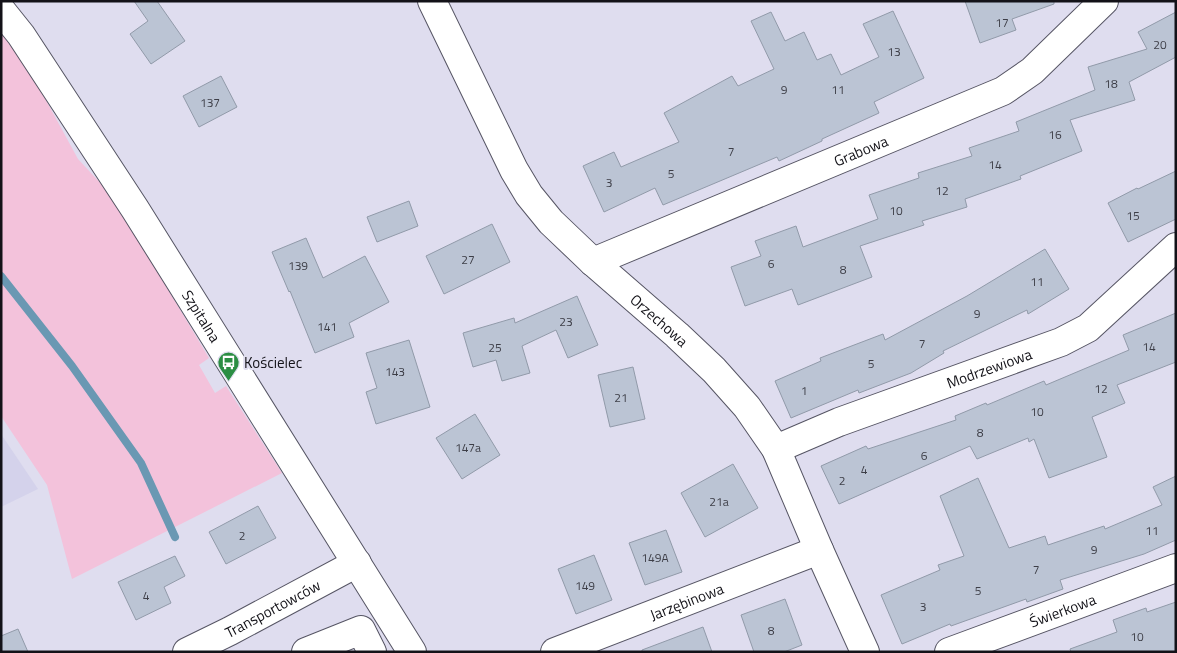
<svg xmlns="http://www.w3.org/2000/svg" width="1177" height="653" font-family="'Titillium Web',sans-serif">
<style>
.built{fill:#d4d2eb}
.green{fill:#f3c2db}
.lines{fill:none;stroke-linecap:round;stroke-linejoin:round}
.stream{stroke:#6a98b3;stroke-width:8}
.building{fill:#bbc4d4;stroke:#919aa9}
.minor-casing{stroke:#565564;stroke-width:30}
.major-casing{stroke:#565564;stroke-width:30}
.minor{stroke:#fff;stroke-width:28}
.major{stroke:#fff;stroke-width:28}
.labels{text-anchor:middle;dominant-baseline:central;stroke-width:4;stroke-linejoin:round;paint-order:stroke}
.number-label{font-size:12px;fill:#3d3e47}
.street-label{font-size:15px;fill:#131218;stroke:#dfddef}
.poi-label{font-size:15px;fill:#131218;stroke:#dfddef;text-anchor:start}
</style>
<rect width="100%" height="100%" fill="#dfddef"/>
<path class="built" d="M1,434l37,55 -37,18z"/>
<path class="green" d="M1,32l7,7 33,52 37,68 27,29 19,28 85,142 -10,7 16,28 11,-7 56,87 -210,106 -25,-94 -46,-69z"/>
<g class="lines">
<path class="stream" d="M1,276l71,90 69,97 34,74"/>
</g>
<path class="building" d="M134,1h23l28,40 -34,23 -21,-30 18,-13z
M965,1h89v3l-42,15 4,11 -36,13z
M893,11l31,67 -50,24 5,11 -57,26v2l-43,20 -2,-4 -114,48 -8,-17 -51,24 -21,-46 31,-14 7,15 58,-25 -15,-29 68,-37 6,10 36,-17 -23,-48 20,-9 14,29 19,-9 13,28 14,-6 10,21 38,-18 -16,-33z
M1176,12v45l-47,25 6,18 -65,20 12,31 -62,25 1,3 -56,20 2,8 -45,14 2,4 -64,21 12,31 -74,28 -6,-16 -47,17 -14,-39 30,-11 -6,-15 41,-15 7,21 75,-28 -9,-24 50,-17 -1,-5 54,-17 -3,-8 50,-17 -3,-9 79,-32 -7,-23 59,-18 -9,-17z
M221,76l16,31 -38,20 -16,-31z
M1176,171v48l-48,23 -20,-39 29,-15 1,1z
M409,201l9,25 -41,16 -10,-25z
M492,224l18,38 -66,32 -18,-38z
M306,238l17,40 42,-22 24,46 -40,21 5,14 -39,16 -25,-62 -1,1 -17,-40z
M1045,249l24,40 -41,25 -1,-4 -84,41 1,2 -33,20 -52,20 -1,-3 -67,28 -16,-37 46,-20 -1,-3 63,-24 2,6 82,-44z
M577,296l21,49 -30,13 -12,-28 -34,16 8,27 -28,8 -6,-21 -23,7 -10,-34 51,-15 1,5z
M1176,313v49l-59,23 8,18 -33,14 15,40 -58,21 -15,-39 -5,3 -1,-4 -51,21 -7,-13 -131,58 -18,-38 45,-20 2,3 88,-29 -1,-4 31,-13 1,2 57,-24 2,4 83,-35 -6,-15z
M409,340l21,67 -54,17 -10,-32 11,-4 -11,-35z
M633,367l12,52 -35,8 -12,-52z
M475,414l25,41 -38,24 -26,-41z
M733,464l25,44 -53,29 -24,-44z
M1176,476v64l-32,14 -84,26 3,9 -36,13 -1,-3 -75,27 -1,-2 -48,20 -21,-49 59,-25 -2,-5 26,-9 -24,-60 38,-18 31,70 36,-12 3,9 56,-19 1,3 57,-24 -9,-18z
M258,506l18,32 -50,26 -17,-32z
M666,530l16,42 -37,13 -16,-42z
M594,555l18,45 -36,14 -18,-45z
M175,556l10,20 -21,11 7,16 -35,17 -18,-38z
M785,599l17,46 -18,7h-30l-13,-37z
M1176,602v50h-105l-1,-3 47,-17 -4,-12 33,-12 1,4z
M703,627l9,25h-70v-2z
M18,629l10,23h-27v-16z"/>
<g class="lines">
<defs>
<g id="minor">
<path id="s1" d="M432,1l82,169 15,25 22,27 42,40 84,73 37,35 33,37 29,42 43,101 46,102"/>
<path id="s2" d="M593,262l410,-171 29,-20 72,-70"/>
<path id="s3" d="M776,449l63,-27 222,-80 27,-14 88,-81"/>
<path id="s4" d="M187,652l43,-21 127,-68"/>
<path d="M306,652l55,-22 11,22"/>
<path id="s5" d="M555,652l264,-102"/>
<path id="s6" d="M949,652l227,-84"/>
</g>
<g id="major">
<path id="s7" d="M1,10l20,25 114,174 277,443"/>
</g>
</defs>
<use href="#minor" class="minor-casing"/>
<use href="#major" class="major-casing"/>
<use href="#minor" class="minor"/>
<use href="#major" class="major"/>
</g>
<defs>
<symbol id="bus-pin" viewBox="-11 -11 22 30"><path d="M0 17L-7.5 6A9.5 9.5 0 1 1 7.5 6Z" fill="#2b8e43" stroke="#dfddef"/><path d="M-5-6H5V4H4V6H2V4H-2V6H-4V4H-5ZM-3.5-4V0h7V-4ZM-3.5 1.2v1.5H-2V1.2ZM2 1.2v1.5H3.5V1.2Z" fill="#fff"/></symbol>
</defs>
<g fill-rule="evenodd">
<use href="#bus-pin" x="216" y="350" width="25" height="34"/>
</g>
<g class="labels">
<g class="number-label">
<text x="1002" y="22">17</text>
<text x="1160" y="44">20</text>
<text x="894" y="51">13</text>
<text x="1111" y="83">18</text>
<text x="784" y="89">9</text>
<text x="838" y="89">11</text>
<text x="210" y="102">137</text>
<text x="1055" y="134">16</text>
<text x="731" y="151">7</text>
<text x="995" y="164">14</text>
<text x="671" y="173">5</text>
<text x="609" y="182">3</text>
<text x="942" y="190">12</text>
<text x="896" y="210">10</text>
<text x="1133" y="215">15</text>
<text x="468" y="259">27</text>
<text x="771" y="263">6</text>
<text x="298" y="265">139</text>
<text x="843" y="269">8</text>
<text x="1037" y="281">11</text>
<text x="977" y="313">9</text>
<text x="566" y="321">23</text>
<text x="327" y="326">141</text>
<text x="922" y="343">7</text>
<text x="1149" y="346">14</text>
<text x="495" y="347">25</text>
<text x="871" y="363">5</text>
<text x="395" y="371">143</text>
<text x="1101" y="388">12</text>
<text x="804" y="390">1</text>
<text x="621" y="397">21</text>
<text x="1037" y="411">10</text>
<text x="980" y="432">8</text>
<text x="468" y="447">147a</text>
<text x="924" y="455">6</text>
<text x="864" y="469">4</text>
<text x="842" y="480">2</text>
<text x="719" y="501">21a</text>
<text x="1152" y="530">11</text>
<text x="242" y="535">2</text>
<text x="1094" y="549">9</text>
<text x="655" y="557">149A</text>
<text x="1036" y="569">7</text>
<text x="585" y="585">149</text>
<text x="978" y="590">5</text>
<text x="146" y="595">4</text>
<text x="923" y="606">3</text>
<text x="771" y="630">8</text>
<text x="1137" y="636">10</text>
</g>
<g class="street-label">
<text stroke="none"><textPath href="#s2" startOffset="290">Grabowa</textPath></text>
<text stroke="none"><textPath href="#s7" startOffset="366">Szpitalna</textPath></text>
<text stroke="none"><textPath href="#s1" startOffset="398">Orzechowa</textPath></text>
<text stroke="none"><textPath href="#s3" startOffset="228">Modrzewiowa</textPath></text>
<text stroke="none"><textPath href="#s5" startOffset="141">Jarzębinowa</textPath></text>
<text stroke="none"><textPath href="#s4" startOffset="96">Transportowców</textPath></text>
<text stroke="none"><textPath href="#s6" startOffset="121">Świerkowa</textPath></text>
</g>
<g class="poi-label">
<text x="244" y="362">Kościelec</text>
</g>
</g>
<rect width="1177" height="653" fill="none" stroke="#131218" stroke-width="5"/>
</svg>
